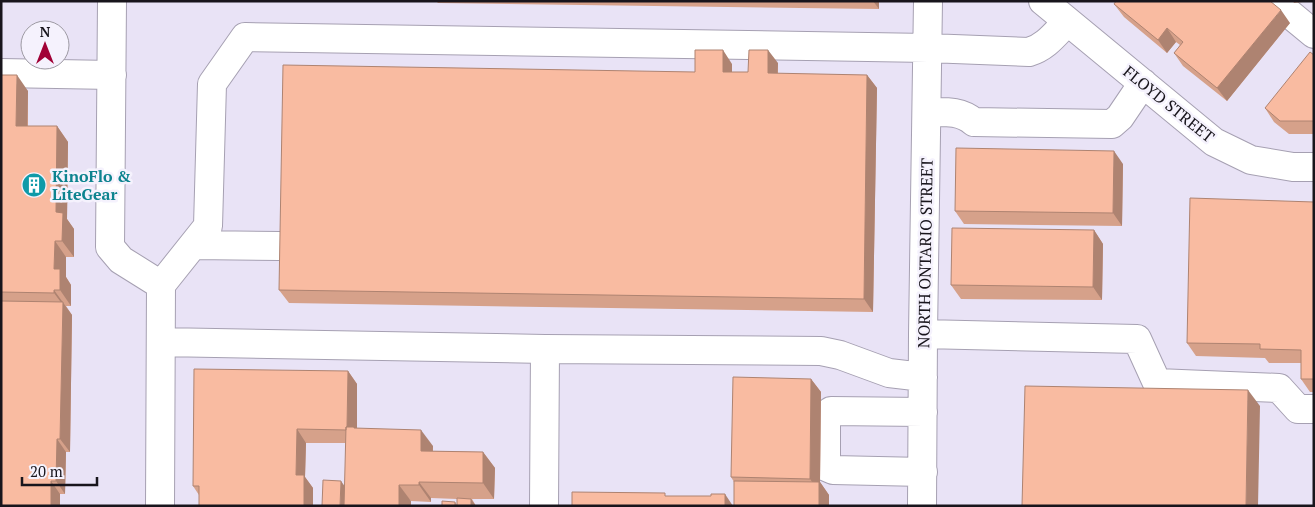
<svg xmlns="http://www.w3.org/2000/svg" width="1315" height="507" font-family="'PT Serif',serif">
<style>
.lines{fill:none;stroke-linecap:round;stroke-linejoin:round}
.minor-casing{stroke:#a6a0b2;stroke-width:30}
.minor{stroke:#fff;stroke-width:28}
.wall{fill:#d6a18a}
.shaded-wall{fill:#ae8371}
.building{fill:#f9bba1;stroke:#ae8371}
.labels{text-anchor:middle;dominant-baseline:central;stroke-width:5;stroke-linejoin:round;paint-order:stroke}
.street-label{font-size:16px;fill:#18151c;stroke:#f5f2fd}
.culture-label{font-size:16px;font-weight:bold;fill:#0d838f;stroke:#f5f2fd;text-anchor:start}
</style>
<rect width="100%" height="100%" fill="#e9e3f6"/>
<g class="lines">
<defs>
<path id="minor" d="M112,1l-2,246 11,13 40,25
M1043,1l171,141 37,18 42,7h21
M1274,1l40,33
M1,73l111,2
M927,112c17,0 33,-2 47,10l138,2 8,-7 23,-34
M194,245l86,1
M161,285l47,-59 4,-142 33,-47 683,11 101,4c17,-5 26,-18 38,-30
M923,334l214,5 20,44 122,5 19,21h16
M161,342l384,7 276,2 19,4 49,18 34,4
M923,412l-92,-1 -5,4v52l7,3 90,2
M160,506l1,-221
M544,506l1,-157
M922,506l1,-172 5,-333"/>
</defs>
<use href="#minor" class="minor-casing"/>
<use href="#minor" class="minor"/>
</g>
<path class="wall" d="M436,1h443v8l-441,-6z
M1293,1h18l-17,2z
M1114,4l176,19 -63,78 -44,-35 -9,-13 6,-8 -4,-3 -9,11 -43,-36z
M1314,55v79h-25l-15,-12 -9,-14z
M778,63v11l89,1 10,13 -4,224 -584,-9 -10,-13 416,-218 37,-8v8h16z
M1,75l27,16v35h29l11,16 -1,77 7,10v28h-8v20l5,8v21h-5l6,9 -2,137h-4l-1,42h-5l-59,12z
M1123,164l-1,62 -158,-2 -9,-13z
M1314,202v190h-4l-9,-13v-16h-32l-4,-5 -69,-2 -9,-13z
M1094,230l9,14 -1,56 -141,-1 -10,-14z
M348,371l9,13v44l76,18v5l50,1 12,16 -1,31h-22l4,7h-34l13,-4 2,3v-6l-26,-1v4l-20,-1 -66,-58h-39l-1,34 8,11v18h-114v-11l-6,-9z
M811,379l10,13 -1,90 9,13v11h-95v-24l-3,-5z"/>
<path class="shaded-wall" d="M873,1h6v8z
M1281,10l9,13 -63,78 -10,-13z
M1167,28l9,14 -9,11 -9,-13z
M723,50l9,14v21l-9,-13z
M768,50l10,13 -1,24 -9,-14z
M17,75l11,16 -1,51 -11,-16z
M867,75l10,13 -4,224 -9,-13z
M57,126l11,16 -1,77 7,10v28l-12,-16 -6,-29z
M1114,151l9,13 -1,62 -9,-13z
M1094,230l9,14 -1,56 -9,-13z
M55,241l11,16v20l5,8v21l-11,-16 -6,-21z
M54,290l18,25 -2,137 -10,-13 3,-134 -9,-12z
M348,371l9,13v47l-10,-1z
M811,379l10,13 -1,90 9,13v11h-10v-14l-9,-13z
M1248,390l12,16 -2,100h-12z
M297,429l9,14 -1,34 8,11v18h-9l-8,-31z
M421,430l12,16 -1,21 -11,-16z
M57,439l9,13 -1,42 -9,-13z
M483,452l12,16 -1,31 -11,-16z
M51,481l9,13v12h-9z
M341,481l7,10 -1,15h-7z
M419,482l12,16v4l-12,-17z
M399,485l12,16v5h-12z
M725,494l8,12h-8z
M471,499l5,7h-5z"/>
<path class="building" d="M1116,1h154l11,9 -64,78 -43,-35 9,-11 -16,-14 -9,12 -44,-36z
M695,50h28v22h25l1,-22h19v23l99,2 -3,224 -585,-9 4,-225 412,7z
M1310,52l4,3v66h-34l-15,-13z
M1,75h16l-1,51h41l-1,86 7,1 -1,28h-7l-1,28h6v21h-6v3l-53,-1z
M956,148l158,3 -1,62 -158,-2z
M1190,198l124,4v177h-13v-29l-41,-1v-5l-73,-1z
M952,228l142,2 -1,57 -142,-2z
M1,301l62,1 -3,137h-3l-1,42h-5v25h-50z
M194,369l154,2 -1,56h-1v3l-49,-1 -1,46h8v31h-105v-20h-6z
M733,377l78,2 -1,100 -79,-2z
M1025,386l223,4 -2,116h-224z
M346,427h8v1l67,2v21l62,1v31l-64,-1v3h-20v21h-55z
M323,480l18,1 -1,25h-18z
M734,481l85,1v24h-85z
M572,492l93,1v3h46v-2h14v12h-153z
M457,498l14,1v7h-14z
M442,501l13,1v4h-13z"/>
<defs>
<symbol id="building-disc" viewBox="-11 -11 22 22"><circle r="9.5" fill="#0f9aa8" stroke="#f5f2fd"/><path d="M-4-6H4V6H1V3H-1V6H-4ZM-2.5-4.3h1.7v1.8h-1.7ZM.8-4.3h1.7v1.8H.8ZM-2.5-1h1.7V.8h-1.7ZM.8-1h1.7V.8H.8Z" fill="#fff"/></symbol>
</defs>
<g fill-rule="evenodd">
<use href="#building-disc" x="20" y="171" width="28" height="28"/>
</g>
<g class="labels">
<g class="street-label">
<text transform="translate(1169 104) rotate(39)">FLOYD STREET</text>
<text transform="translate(925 253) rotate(-89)">NORTH ONTARIO STREET</text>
</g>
<g class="culture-label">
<text x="52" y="176">KinoFlo &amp;<tspan x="52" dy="18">LiteGear</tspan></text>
</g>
</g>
<rect width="1315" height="507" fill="none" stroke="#18151c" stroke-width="5"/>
<g transform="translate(45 45)"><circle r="24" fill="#f5f2fd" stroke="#9d9aa3"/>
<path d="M0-4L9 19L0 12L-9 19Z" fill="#a10136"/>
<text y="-8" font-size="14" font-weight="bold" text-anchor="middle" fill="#18151c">N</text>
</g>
<path d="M22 477v8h75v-8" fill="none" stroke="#18151c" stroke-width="2.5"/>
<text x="30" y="477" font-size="15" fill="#18151c" stroke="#f5f2fd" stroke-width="4" paint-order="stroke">20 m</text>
</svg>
